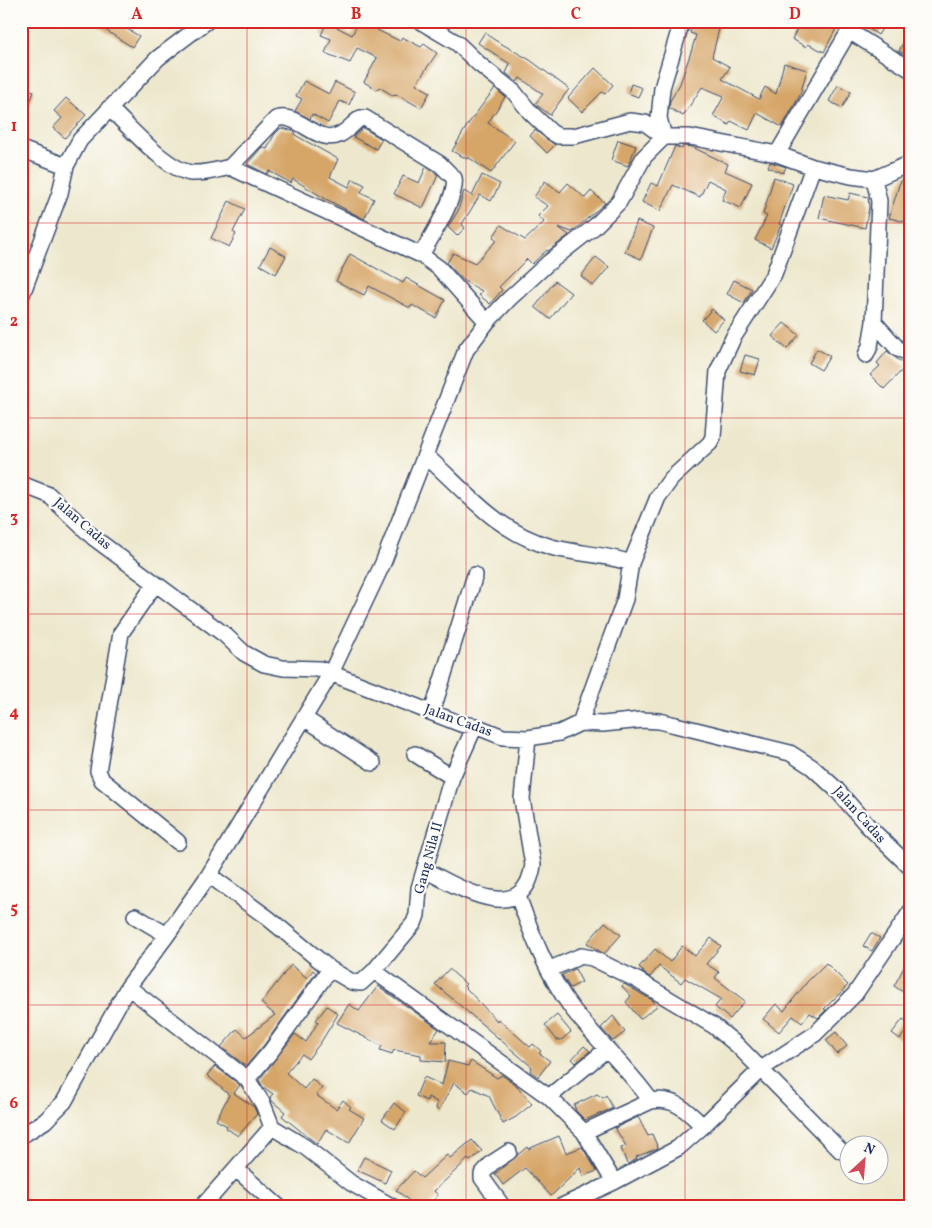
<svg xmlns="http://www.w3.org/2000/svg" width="932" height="1228" font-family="Vollkorn,serif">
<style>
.building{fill:#d6a568}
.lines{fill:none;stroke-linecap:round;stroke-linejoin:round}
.minor-casing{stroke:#3a4b6f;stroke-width:18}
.minor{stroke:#fff;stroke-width:15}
.grid{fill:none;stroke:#d62828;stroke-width:1;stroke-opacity:0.55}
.labels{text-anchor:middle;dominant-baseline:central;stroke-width:4.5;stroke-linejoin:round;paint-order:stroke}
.street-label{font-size:14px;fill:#1b2f5e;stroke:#fdfcf7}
.neatline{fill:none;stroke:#d62828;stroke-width:2}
.grid-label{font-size:16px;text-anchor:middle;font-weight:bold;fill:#d62828}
</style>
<rect width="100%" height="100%" fill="#fdfcf7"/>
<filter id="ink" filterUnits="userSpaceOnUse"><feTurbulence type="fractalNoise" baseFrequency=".02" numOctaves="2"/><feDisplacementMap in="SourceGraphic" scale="10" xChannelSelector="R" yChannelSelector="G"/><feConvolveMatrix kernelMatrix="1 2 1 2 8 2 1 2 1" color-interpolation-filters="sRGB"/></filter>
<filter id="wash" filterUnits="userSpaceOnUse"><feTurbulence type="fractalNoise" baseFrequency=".0096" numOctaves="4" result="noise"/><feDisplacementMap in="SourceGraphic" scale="20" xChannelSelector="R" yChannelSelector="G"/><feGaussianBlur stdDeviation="1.12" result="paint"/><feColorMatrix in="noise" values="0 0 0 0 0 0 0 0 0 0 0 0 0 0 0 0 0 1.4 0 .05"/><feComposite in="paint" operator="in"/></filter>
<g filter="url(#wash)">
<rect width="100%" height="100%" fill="#ede8cd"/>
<g id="blocks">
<path class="building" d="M91,21h22l26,15 -7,11z
M359,21h13l7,4 -2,5 23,11 2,-4 19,10 3,-3 13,9 -21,31 14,8 -9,16 -25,-14 -2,2 -15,-9 -2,3 -13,-8 13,-24 -20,-10 -7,15 -25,-10 6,-14 -10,-4 6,-13 25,13z
M693,21h28l-9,36 18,10 -8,12 37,20 6,-12 11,7 8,-31 23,7 -7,25 -18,32 -25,-14 -8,17 -18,-9 -2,4 -16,-9 11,-20 -22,-9 -19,29 -14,-8 1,-7 10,-17 12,-35 4,-14 -6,-2z
M801,21h39l-16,31 -16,-8 -2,3 -14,-8z
M864,21h23l-9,14 -15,-10z
M911,27v30l-12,-6z
M485,32l8,7 37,21 39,29 -19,26 -15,-11 8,-10 -23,-16 -3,4 -11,-9 4,-9 -32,-21z
M595,68l18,17 -8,9 -3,-2 -20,20 -14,-14z
M304,81l25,13 6,-12 20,10 -6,13 -9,-4 -12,22 -16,-9 -2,5 -15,-8 7,-12 -6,-3z
M631,84l11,4 -4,9 -10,-4z
M838,85l13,7 -9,16 -13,-7z
M21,87l13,4 -5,15 -8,-2z
M495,88l10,9 -17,26 27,18 -24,32 -23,-16 -1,2 -15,-8 16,-27z
M66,98l20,17 -21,23 -12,-10 9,-10 -8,-7z
M281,128l14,3v4l43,24 -8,18 19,10 4,-8 12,6 -4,7 13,7 -10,20 -40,-21 -31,-19 -2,4 -22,-12 -2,3 -20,-10 15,-17 5,2 7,-14z
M363,128l19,11 -6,10 -23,-12z
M535,130l20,15 -8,8 -17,-17z
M618,140l18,6 -8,20 -17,-6z
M675,146l7,3 1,-3 9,1 36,17 -3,7 27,12 -11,25 -19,-8 4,-11 -18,-9 -8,17 -27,-12 -13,26 -18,-9 9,-19 7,3z
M770,162l16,5 -3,6 -15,-6z
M426,167l12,8 -15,33 -29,-14 9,-18 16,7z
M911,173v31l-5,18 -17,-4 10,-33 5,-9z
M482,175l18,9 -9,17 -11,-6 -18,29 3,4 -8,8 -9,-9 10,-16 6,-20 8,5z
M774,177l19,7 -14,40 2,1 -10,23 -16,-8 12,-24 -4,-2z
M545,181l15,11 8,-9 17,15 6,-7 14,12 -33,29 -14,-5 11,8 -21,16 -1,-1 -15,14 -5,-5 -28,28 3,3 -12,14 -11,-9 3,-4 -18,-10 -17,-18 6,-10 22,10 22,-23 -4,-3 8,-12 24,15 19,-18 -6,-6 10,-10 -14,-9z
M850,193l18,4 1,10 -4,21 -46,-10 5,-23 24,5z
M229,201l16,8 -12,23 3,2 -7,13 -18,-9z
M637,221l16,7 -12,31 -16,-7z
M270,247l16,9 -10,18 -16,-9z
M350,254l53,29 3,-5 39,22 -9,18 -24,-13 -2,3 -41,-22 -5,9 -28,-14z
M596,257l13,10 -16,19 -12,-10z
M734,280l18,9 -8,14 -17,-9z
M555,281l16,12 -21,26 -15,-12z
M712,309l12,11 -10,11 -12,-11z
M784,323l15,12 -12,14 -15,-13z
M817,349l13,7 -9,14 -12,-7z
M887,351l19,15 -22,23 -14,-14 10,-9 -3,-3z
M745,355l15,4 -5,16 -15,-4z
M605,922l16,13 -17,19 -17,-11z
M871,933l9,5 -8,13 -9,-5z
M711,938l10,8 -15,18 13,8 -4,6 30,23 -15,18 -15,-12 6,-8 -36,-21 -4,5 -22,-17 -9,11 -8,-5 2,-1 -5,-4 16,-18 15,13 12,-16 13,10z
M911,954v28l-8,10 -9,-6z
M826,963l22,22 -24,24 2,1 -8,8 -8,-5 -8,10 -9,-7 -14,16 -16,-13 13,-15 8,7 23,-29z
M291,965l16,13 6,-8 3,3 -52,72 -18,21 -25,-19 16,-18 9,8 29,-22 -14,-12z
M449,969l17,15 -2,2 33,35 1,-2 32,28 3,-3 8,7 -2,2 11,8 -12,16 -8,-6 2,-4 -97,-83z
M575,969l7,13 -12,6 -8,-13z
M624,984l28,16 5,6 -17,13 -14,-17 5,-6 -9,-10z
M378,986l61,43 -9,13h16l-1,20 -24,-2v-5l-27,-5 -2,4 -12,-4 2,-4 -45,-23 12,-19 10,7z
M327,1006l11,8 -17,28 -13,17 -6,-5 -16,19 18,16 8,-10 10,9 -6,7 20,14 7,-9 8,7 -2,2 15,9 -15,25 -23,-14 -9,15 -35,-28 3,-4 -13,-11 -2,-4 3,-3 -10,-7 -4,-7 36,-46 11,8 12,-20 -2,-2z
M557,1015l14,17 -10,8h-4l-12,-15z
M613,1016l12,16 -12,9 -12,-13z
M903,1019l8,6 -11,14 -8,-6z
M836,1032l11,14 -10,8 -11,-14z
M584,1046l6,5 -14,12 -4,-4z
M448,1061l20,5 3,-5 26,17 5,-3 15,11 15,18 -16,13 -13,7 -14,-28 -17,-8 -4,5 -14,-10 -15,27 -3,-1 1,-7 -9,-5 -1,4 -11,-5 8,-19 18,8z
M215,1066l25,19 -6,8 20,14 3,7 -19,22 -12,-8 1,-2 -11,-6 13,-25 -22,-20z
M597,1094l6,4 3,-3 7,13 -28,12 -9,-9 -2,-6z
M394,1103l12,9 -11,17 -13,-9z
M638,1117l10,19 4,-2 6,14 -22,9 1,2 -10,5 -6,-16 5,-2 -11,-18z
M559,1136l7,17 16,-6 15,24 -14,5 -3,-8 -29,28 -26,-28 -22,17 -8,-11 32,-27 1,2z
M472,1140l10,11 -12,10 -2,-2 -34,32 4,4 -10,12h-11l-21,-17 18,-19 8,7 25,-23 3,3z
M364,1157l27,13 -6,13 -28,-13z"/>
</g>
</g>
<g filter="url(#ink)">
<use href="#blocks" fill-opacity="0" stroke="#3a4b6f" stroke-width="1"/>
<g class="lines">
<defs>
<path id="minor" d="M420,21l37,22 22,21 35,28 16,20 21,20 7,4h16l56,-15 15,2 19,14h26l87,17 36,13 38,9 23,3 37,-16
M849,31l62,39
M109,108c20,18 56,61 82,65 14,1 26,-3 39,-6l191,88 18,13 48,54
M21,149l45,17
M777,154l78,-133
M230,167l46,-48c21,-8 41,26 63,16 9,-4 14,-12 22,-17h4l75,46 14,14c4,18 -23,59 -33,77
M21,297l39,-104 6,-27 14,-26 78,-82 49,-37
M874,322l24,27 13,4
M866,355l4,-9 4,-24 5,-121 -5,-22
M425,455c42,37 70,76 126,92 26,7 54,7 80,16
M21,484l28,11 45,43 131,97 19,18 20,11 19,4 37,1 141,55 14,2 28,11 25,1 31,-5 21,-10 23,1 39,-4 17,1 131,32 22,14 24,22 32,37 43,42
M155,584l-34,49 -23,138 4,9 76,62
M432,712l43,-137
M304,718l69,45
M580,723l45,-124 6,-36 27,-66 13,-18 39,-36 3,-6 5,-66 15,-33 41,-64 39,-107
M415,754l37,23
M425,870c35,18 99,58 108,-5l-11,-66 6,-61
M209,875l59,43 62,51
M518,896c14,39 29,78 53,111 25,33 56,60 80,94
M135,916l32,19
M550,969l31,-13 11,2 45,22 77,46 23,19 104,106
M374,971l175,126 35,35 67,-31c24,-4 36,10 52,25
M128,987l119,92 16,25 9,23 33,20 46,36 42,24
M247,1079l24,-28 59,-82 22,13 9,1 13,-12 40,-48 3,-8 2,-27 33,-111 23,-51
M549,1097l58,-48
M584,1132l30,50
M21,1136l24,-15 19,-19 64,-115 39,-52 42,-60 122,-202 52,-110 83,-213 21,-28 22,-23 38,-35 47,-37 25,-25 25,-45 20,-20 -5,-19 3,-30 20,-67
M236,1169l43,38
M202,1207l70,-80
M503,1207l-21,-29v-4l10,-11 17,-11
M560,1207l54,-25 64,-34 25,-22 58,-57 54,-35 40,-40 56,-83"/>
</defs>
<use href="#minor" class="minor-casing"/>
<use href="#minor" class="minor"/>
</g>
</g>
<path class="grid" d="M247,21v1186M466,21v1186M685,21v1186M21,223h890M21,418h890M21,614h890M21,810h890M21,1005h890"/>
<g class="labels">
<g class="street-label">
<text transform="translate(82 524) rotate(41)">Jalan Cadas</text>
<text transform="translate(458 721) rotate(20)">Jalan Cadas</text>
<text transform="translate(859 815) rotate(48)">Jalan Cadas</text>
<text transform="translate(429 858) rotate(-75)">Gang Nila II</text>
</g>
</g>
<rect width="932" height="1228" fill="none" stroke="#fdfcf7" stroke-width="55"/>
<g transform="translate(864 1160) rotate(26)"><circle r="24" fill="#fdfcf7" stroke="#a3aaba"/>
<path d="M0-4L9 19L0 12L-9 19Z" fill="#d1495b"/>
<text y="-8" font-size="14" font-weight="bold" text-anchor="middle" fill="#1b2f5e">N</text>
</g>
<rect x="28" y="28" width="876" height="1172" class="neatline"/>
<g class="grid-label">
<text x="137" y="19">A</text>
<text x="356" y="19">B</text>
<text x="576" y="19">C</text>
<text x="795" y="19">D</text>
<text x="14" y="131">1</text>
<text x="14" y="326">2</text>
<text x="14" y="522">3</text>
<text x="14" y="717">4</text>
<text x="14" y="913">5</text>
<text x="14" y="1108">6</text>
</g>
</svg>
